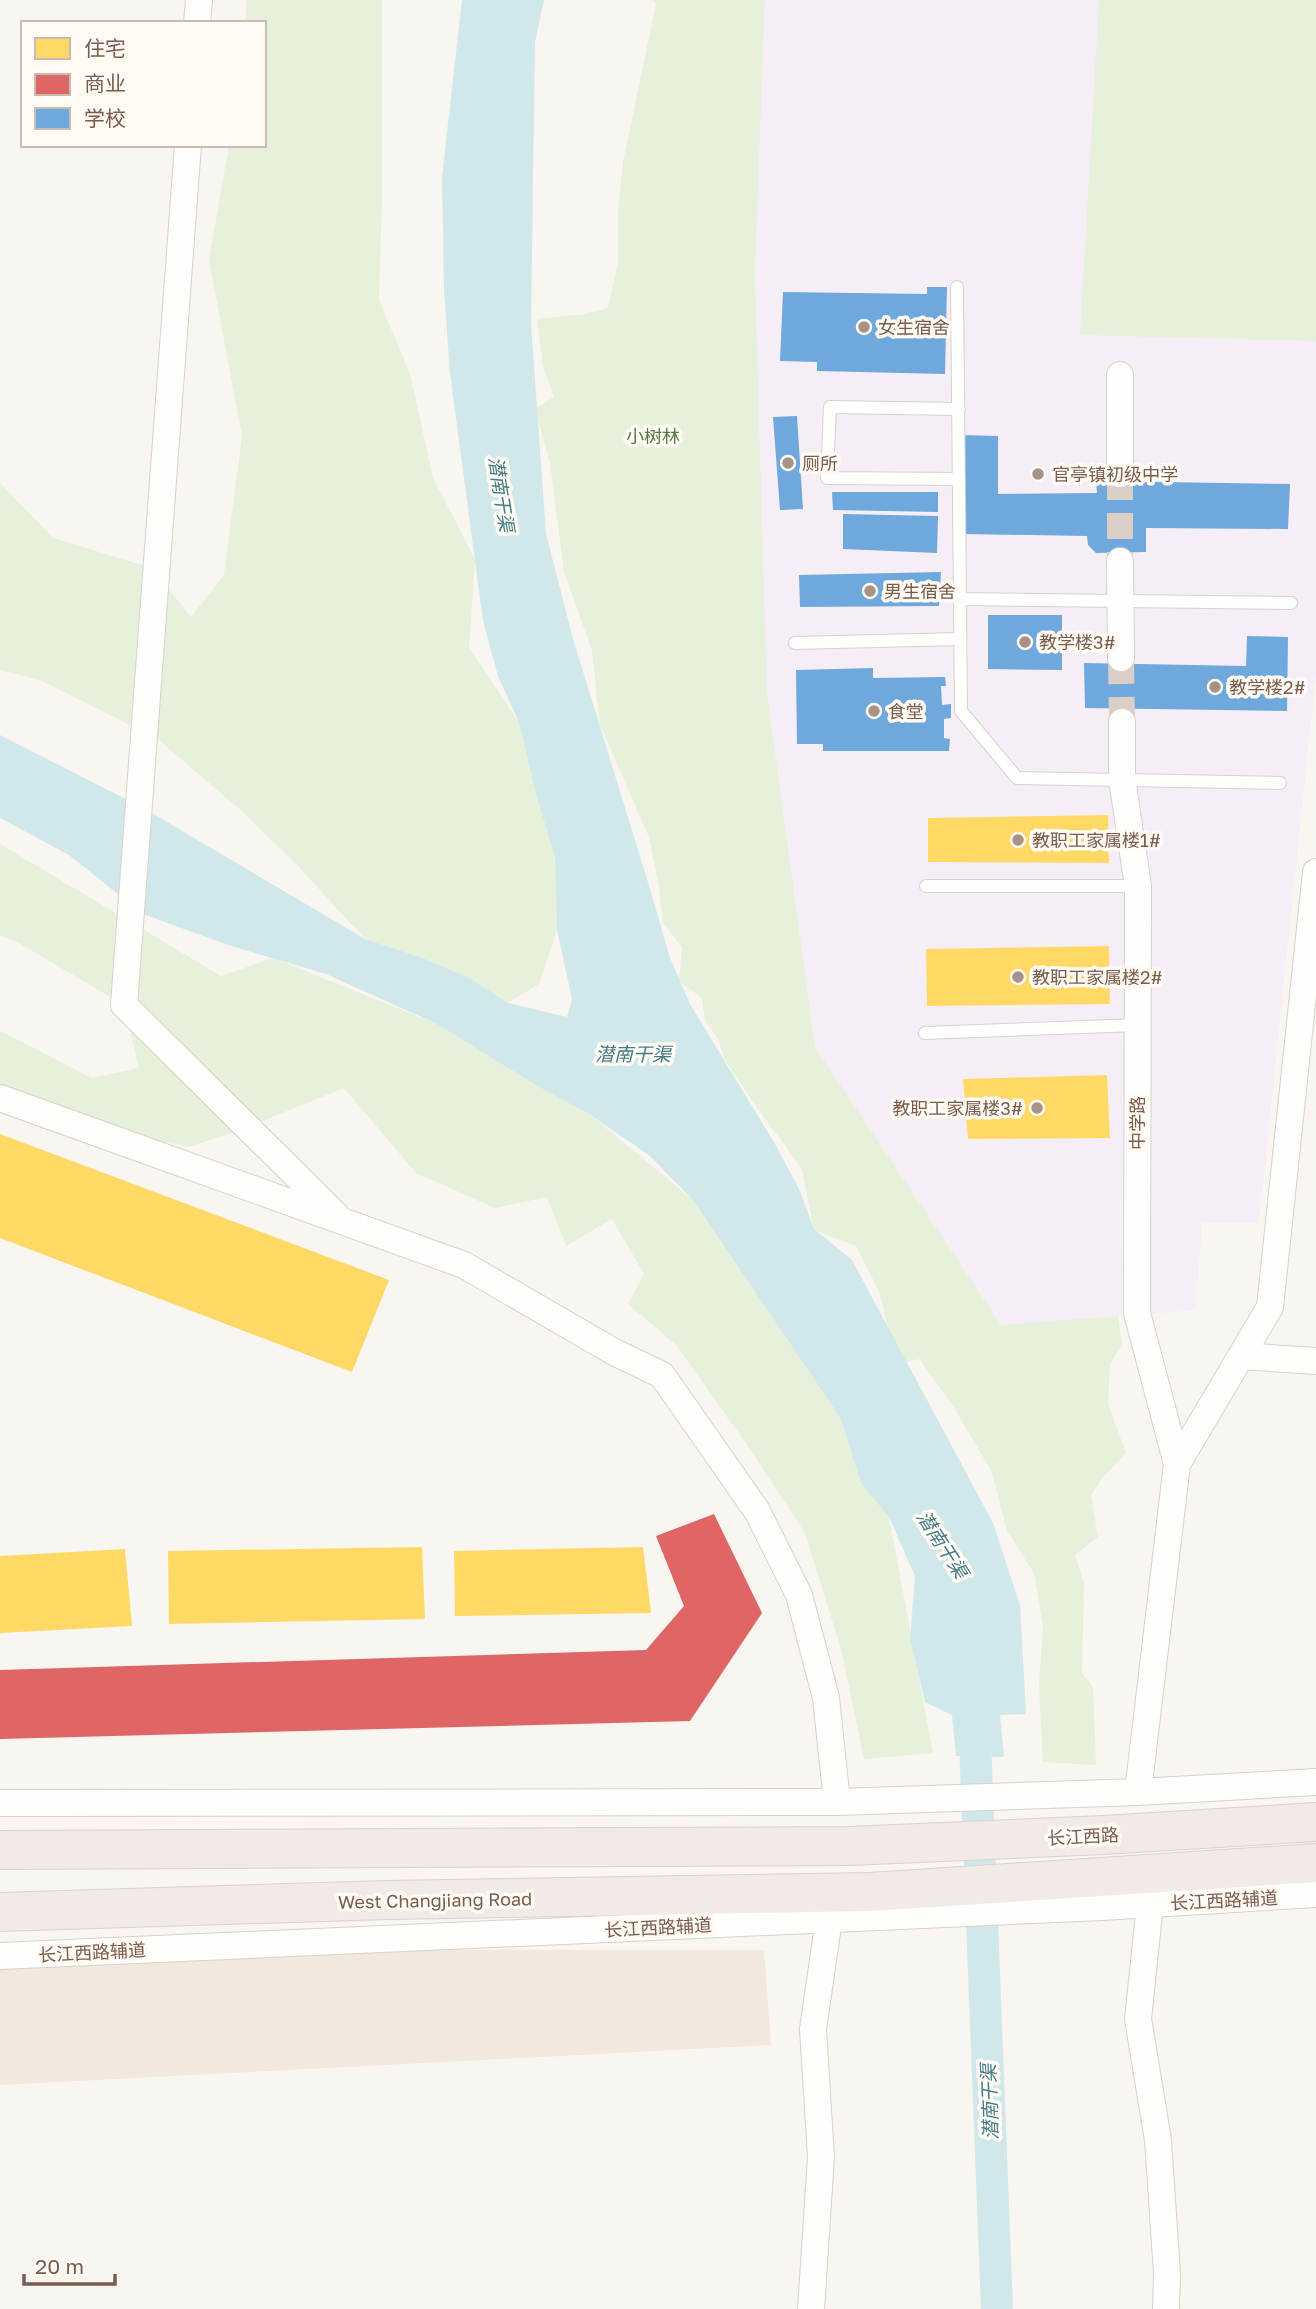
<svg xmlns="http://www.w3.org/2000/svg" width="1316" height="2309" font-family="'Golos Text','Noto Sans SC',sans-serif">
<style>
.residential{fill:#f2e8de}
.education{fill:#f6eef6}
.green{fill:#e7f0db}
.water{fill:#d0e8ea}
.homes{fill:#ffd966}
.shops{fill:#e06666}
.schools{fill:#6fa8dc}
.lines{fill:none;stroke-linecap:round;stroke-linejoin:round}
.canal{stroke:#d0e8ea;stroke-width:32}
.street-tunnel{stroke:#d9cfc7;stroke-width:26;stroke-dasharray:26 13;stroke-linecap:butt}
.lane-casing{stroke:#d7d1cb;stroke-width:14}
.street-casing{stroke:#d7d1cb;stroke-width:28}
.highway-casing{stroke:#dad1cc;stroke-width:40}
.lane{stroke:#fefefd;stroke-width:12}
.street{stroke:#fefefd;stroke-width:26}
.highway{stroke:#f2eae7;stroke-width:38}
.poi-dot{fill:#a69286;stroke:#fffaf3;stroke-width:2.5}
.labels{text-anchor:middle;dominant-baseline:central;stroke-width:7;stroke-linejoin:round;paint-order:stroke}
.poi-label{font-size:18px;fill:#7a5c4d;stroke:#fffaf3;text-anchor:start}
.park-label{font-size:18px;fill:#537a41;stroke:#fffaf3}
.street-label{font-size:18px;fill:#7a5c4d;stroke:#fffaf3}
.water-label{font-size:19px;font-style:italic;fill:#437c86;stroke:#fffaf3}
</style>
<rect width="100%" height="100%" fill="#f9f5f0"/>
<path class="residential" d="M0,1949l764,1 7,95 -771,40z"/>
<path class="education" d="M765,0h551v674l-57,549 -57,-1 -6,88 -195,16 -186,-279 -48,-355 -12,-419z"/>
<path class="green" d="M247,0h135v197l-3,103 31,74 23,104 42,81 -6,89 50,74 17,72 19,64 2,72 -18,54 -31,19 -38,-24 -47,-21 -58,-19 -68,-74 -53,-52 -86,-74 -118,-59 -40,-10v-187l53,55 99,30 39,49 33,-42 18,-139 -33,-176 20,-115h35v-122h-19z
M653,0h112l-10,273 12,419 48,355 186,278 117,-9 4,29 -12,19 -2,40 18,49 -23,24 -12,18 7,42 -23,18 9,28 -2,90 11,14 3,78 -53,-3 -4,-77 4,-58 -9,-54 -27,-42 -15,-59 -39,-66 -34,-47 -22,5 -18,-73 -23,-45 -42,-16 -12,-61 -49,-67 -28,-42 -7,-21 -13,-19 -3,-22 -23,-17 3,-34 -19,-24 -4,-36 -10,-50 -49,-112 -8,-75 -28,-78 -14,-109 -15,-54 19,-12 -11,-31 -6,-47 49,-5 22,-6 10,-46v-52l5,-48 33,-158z
M1099,0h217v341l-236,-6z
M0,844l221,132 52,-18 164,66 152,90 104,86 148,219 48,98 44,236 -69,6 -23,-110 -36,-116 -58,-88 -71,-100 -48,-41 16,-30 -32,-55 -46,27 -19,-49 -52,11 -79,-35 -72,-85 -107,43 -48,16 -94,-20 -95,-43v-53l92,47 47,-10 -15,-63 -107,-63 -17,-7z"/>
<path class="water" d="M462,0h82l-9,42 -4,282 15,210 27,105 77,250 20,69 20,46 85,140 24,45 15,40 38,31 141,263 27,82 6,109 -26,1 4,42 -48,-1 -4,-41 -27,-13 -15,-64 5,-62 -26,-59 -28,-34 -20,-64 -148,-219 -43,-44 -61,-42 -53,-29 -99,-61 -111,-50 -98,-29 -85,-31 -74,-59 -69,-37v-83l145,74 220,130 58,19 48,21 37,24 59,14 5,-18 -15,-69 -2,-72 -19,-64 -17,-72 -21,-46 -15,-55 -33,-248 -6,-83 -2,-113z"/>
<path class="homes" d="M1108,815l1,48 -181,-1v-44z
M1109,946l1,58 -183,2 -1,-57z
M1107,1075l3,63 -142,1 -5,-60z
M0,1134l389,146 -37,92 -352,-134z
M422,1547l3,72 -256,5 -1,-73z
M643,1547l8,66 -196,3 -1,-65z
M125,1549l7,77 -132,7v-77z"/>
<path class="shops" d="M714,1514l48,99 -72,108 -690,18v-69l646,-20 38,-44 -28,-70z"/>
<path class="schools" d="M927,287h20l-2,87 -128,-3v-9l-37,-1 3,-69 144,2z
M797,416l6,93 -23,1 -7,-93z
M961,435l37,1v58l99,-1 -1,-12 194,3 -2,45 -142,-1v24l-50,1 -8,-8 -1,-9 -124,-2z
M832,492h106v20l-105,-2z
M843,514l95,2 -1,37 -94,-4z
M941,572l-2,34 -139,1 -1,-32z
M988,615h74v55l-74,-1z
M1247,636l41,1 -1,74 -202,-3 -1,-45 162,3z
M873,668v10l72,-1 1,9h-5l1,19 9,-1v14l-7,1v19l6,1 -1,12h-126v-7h-26l-1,-74z"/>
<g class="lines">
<path class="canal" d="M974,1715l23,594"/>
<path class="street-tunnel" d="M1120,474v87
M1121,658l1,64"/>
<defs>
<path id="lane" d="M957,287l4,424 56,67 263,5
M959,409l-129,-2 -3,71 132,1
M960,599l331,4
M795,643l165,-4
M926,886h212
M925,1033l213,-8"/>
<path id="street" d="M197,23l2,-23
M188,145l-64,860 212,210
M1120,375v99
M1120,561l1,97
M1122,722v57l16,107 -1,427 40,151
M0,1098l464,167 150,87 48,23 95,136 42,84 27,103 11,104
M1241,1356l75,5
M1138,1792l39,-328 93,-157 46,-435
M0,1803l837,-1 301,-10 178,-10
M1150,1904l-12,115 20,121 9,134 -1,35
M0,1956l1102,-49 214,-13
M811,2309l10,-152 -8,-128 16,-110"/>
<path id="highway" d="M0,1850l849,-4 255,-11 212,-13
M0,1912l387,-12 483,-8 446,-29"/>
</defs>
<use href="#lane" class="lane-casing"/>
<use href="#street" class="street-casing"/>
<use href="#highway" class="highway-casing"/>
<use href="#lane" class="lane"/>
<use href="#street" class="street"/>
<use href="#highway" class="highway"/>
</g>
<g class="poi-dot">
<circle cx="864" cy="327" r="7"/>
<circle cx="788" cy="463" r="7"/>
<circle cx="1038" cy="474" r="7"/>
<circle cx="870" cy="591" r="7"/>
<circle cx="1025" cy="642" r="7"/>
<circle cx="1215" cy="687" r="7"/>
<circle cx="874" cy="711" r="7"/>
<circle cx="1018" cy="840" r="7"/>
<circle cx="1018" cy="977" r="7"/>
<circle cx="1037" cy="1108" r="7"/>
</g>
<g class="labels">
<g class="poi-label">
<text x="878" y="327">女生宿舍</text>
<text x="802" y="463">厕所</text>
<text x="1052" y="474">官亭镇初级中学</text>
<text x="884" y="591">男生宿舍</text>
<text x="1039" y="642">教学楼3#</text>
<text x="1229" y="687">教学楼2#</text>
<text x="888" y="711">食堂</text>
<text x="1032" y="840">教职工家属楼1#</text>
<text x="1032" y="977">教职工家属楼2#</text>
<text x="1023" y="1108" text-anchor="end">教职工家属楼3#</text>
</g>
<g class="park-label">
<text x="653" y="436">小树林</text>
</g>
<g class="street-label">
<text transform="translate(1137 1123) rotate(-90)">中学路</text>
<text transform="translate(1083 1836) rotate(-3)">长江西路</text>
<text transform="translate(435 1900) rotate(-1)">West Changjiang Road</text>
<text transform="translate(1224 1900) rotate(-3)">长江西路辅道</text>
<text transform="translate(658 1927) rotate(-3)">长江西路辅道</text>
<text transform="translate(92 1952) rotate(-3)">长江西路辅道</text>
</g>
<g class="water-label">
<text transform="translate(502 494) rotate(81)">潜南干渠</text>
<text x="633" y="1053">潜南干渠</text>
<text transform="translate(943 1544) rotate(57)">潜南干渠</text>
<text transform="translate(989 2102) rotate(-92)">潜南干渠</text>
</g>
</g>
<rect x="21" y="21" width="245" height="126" fill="#fffaf3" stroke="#cabbb1" stroke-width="2"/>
<rect x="35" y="38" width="35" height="21" fill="#ffd966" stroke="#cabbb1" stroke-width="2"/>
<text x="84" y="56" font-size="21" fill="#7a5c4d">住宅</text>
<rect x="35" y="74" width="35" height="21" fill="#e06666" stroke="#cabbb1" stroke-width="2"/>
<text x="84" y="91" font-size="21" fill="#7a5c4d">商业</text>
<rect x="35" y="108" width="35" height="21" fill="#6fa8dc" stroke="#cabbb1" stroke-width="2"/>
<text x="84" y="126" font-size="21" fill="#7a5c4d">学校</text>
<path d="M24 2274v10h91v-10" fill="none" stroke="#7a5c4d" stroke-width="3.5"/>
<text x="35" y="2274" font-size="21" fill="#7a5c4d" stroke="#fffaf3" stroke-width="5" paint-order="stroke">20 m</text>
</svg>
